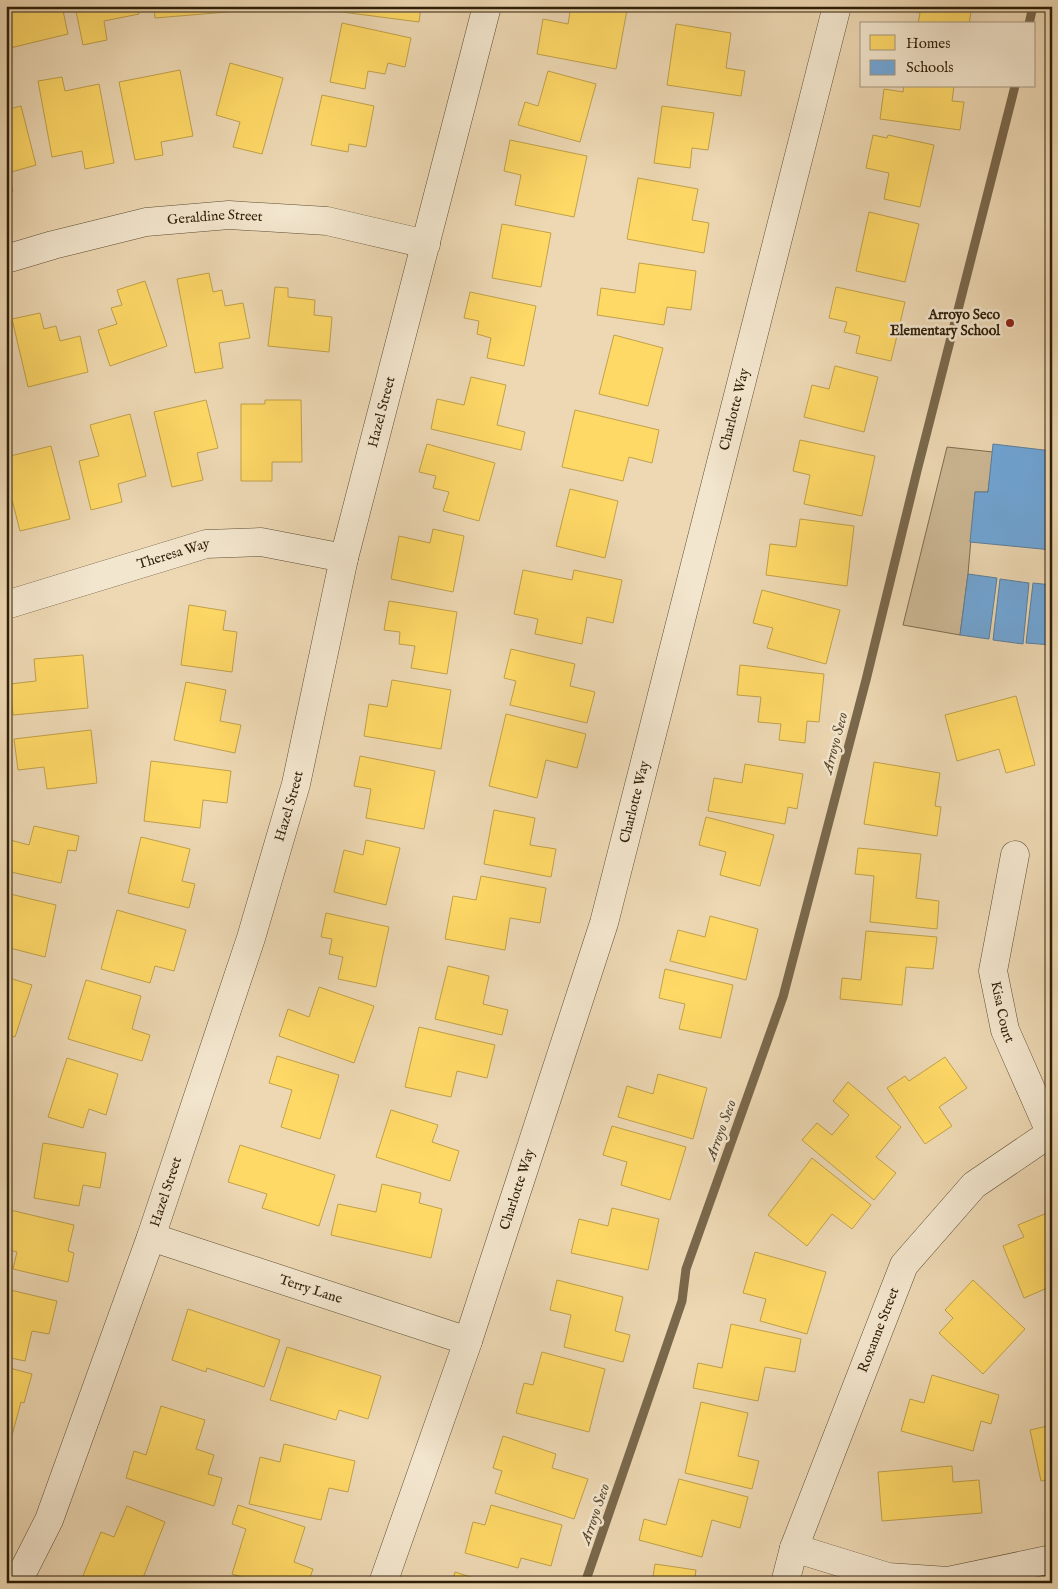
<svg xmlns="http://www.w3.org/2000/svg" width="1058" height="1589" font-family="'IM FELL English',serif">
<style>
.green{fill:#cdb996;stroke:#7e6c4f}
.homes{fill:#ffd966;stroke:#c1a14a}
.schools{fill:#6fa8dc;stroke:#5c7f9c}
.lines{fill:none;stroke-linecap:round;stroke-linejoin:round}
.stream{stroke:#7a684c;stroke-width:9}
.minor-casing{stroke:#5e4d33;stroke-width:29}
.tertiary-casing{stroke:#5e4d33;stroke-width:29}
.minor{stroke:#f3e6ce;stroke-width:28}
.tertiary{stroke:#f3e6ce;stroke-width:28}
.poi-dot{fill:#8f2418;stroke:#f3e6ce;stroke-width:2}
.labels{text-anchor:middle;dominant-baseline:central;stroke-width:5;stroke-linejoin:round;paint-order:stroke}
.street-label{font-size:14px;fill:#2f1f08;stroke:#f3e6ce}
.poi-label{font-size:14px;font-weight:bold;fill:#2f1f08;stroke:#f3e6ce;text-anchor:end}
.water-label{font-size:15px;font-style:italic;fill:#5b4a30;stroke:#f3e6ce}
</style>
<rect width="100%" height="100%" fill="#edd8b3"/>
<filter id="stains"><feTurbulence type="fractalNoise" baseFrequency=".004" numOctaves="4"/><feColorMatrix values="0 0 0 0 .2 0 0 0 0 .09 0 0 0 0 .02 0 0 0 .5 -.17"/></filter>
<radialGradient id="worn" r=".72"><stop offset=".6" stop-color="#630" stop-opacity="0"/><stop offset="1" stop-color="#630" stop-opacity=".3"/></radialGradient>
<path class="green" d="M947,447l46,5 -5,40h-13l-7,82 -8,61 -57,-10z"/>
<path class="homes" d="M20,6h42l6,28 -58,14 -4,-13v-24l15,-3z
M75,6h63l1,8 -35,7 3,19 -24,5z
M154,6h73v6l-72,6z
M239,6h62l-62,3z
M343,6h78l-2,16 -77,-10z
M571,6h38l18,4 -11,59 -79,-15 6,-35 25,5z
M909,6h63l-3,18h-51l2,-11 -11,-3z
M342,23l69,15 -6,29 -17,-4 -3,11 -17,-3 -3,18 -35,-7z
M676,24l55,9 -5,35 19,3 -4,25 -74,-11z
M230,63l53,15 -21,76 -29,-7 7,-25 -24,-7z
M180,70l13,66 -32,6 2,13 -28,5 -16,-78z
M548,71l48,13 -16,58 -62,-17 7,-23 13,4z
M62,77l3,14 34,-7 15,79 -29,6 -3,-18 -30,6 -14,-76z
M904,86h50l-2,15 12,1 -4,28 -80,-11 4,-30 19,3z
M322,95l52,11 -8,41 -17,-3 -1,8 -37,-7z
M21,106l15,59 -28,8 5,18 -7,2v-83z
M662,106l52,7 -6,37 -16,-2 -2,20 -36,-5z
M873,135l14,3 1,-3 46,10 -14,62 -36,-8 5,-26 -23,-5z
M510,140l77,16 -13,61 -59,-12 6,-30 -17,-4z
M638,178l60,11 -6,31 17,3 -5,30 -77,-14z
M869,212l50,12 -14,58 -49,-11z
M502,224l49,9 -10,54 -49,-9z
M639,263l57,8 -5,39 -24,-3 -3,18 -67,-10 4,-27 34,5z
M209,273l4,19 9,-2 3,16 18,-3 7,35 -31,5 4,25 -28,5 -18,-94z
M145,281l22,65 -57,20 -12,-36 19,-6 -6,-16 11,-3 -5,-15z
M275,287l13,1v9l27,3 -1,15 18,2 -3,35 -61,-6z
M836,287l69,15 -14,59 -35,-8 4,-17 -16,-4 3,-10 -18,-4z
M470,292l66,14 -12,60 -37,-8 4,-20 -14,-4 2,-13 -15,-3z
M40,313l4,16 12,-3 4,15 20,-5 8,36 -60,15 -16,-68z
M614,335l49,13 -15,58 -49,-12z
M835,366l43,11 -14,55 -60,-15 8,-32 17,4z
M471,377l35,8 -9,40 28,7 -4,18 -90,-21 6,-30 27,6z
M206,400l12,48 -21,5 6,27 -31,7 -18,-75z
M265,400h36l1,62h-30v19h-31v-77h24z
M575,410l84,20 -7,33 -23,-6 -6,24 -61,-14z
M130,414l16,62 -28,8 4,18 -31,8 -12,-49 20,-5 -9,-31z
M800,440l75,16 -13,60 -58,-12 6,-29 -17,-4z
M427,444l68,19 -16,58 -36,-10 6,-19 -16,-4 3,-12 -17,-4z
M51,446l19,73 -50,12 -14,-55v-19z
M570,489l48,12 -13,57 -49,-12z
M800,519l54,7 -7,60 -81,-11 4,-31 26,3z
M433,529l31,7 -11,56 -62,-13 8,-43 31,7z
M523,570l49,10 2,-10 48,10 -9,43 -26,-6 -5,27 -47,-10 3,-15 -24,-5z
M762,590l78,20 -14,54 -59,-16 6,-20 -20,-5z
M389,601l68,11 -10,62 -36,-6 4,-22 -16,-2 1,-12 -16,-2z
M189,605l37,6 -3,19 14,2 -5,40 -51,-7z
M511,649l64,15 -5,22 25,6 -8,31 -77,-18 6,-24 -12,-3z
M83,655l5,53 -75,7 -3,-31 26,-3 -2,-22z
M740,665l84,9 -5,48 -12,-1 -2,22 -26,-3 2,-16 -23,-2 3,-25 -24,-2z
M392,680l59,10 -10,59 -77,-13 5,-32 18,3z
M186,682l40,8 -6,31 21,4 -6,28 -61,-13z
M1016,696l19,69 -29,8 -7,-24 -42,12 -12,-46z
M506,714l80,20 -9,34 -31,-8 -9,38 -48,-12z
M91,730l6,53 -50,6 -3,-22 -26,3 -4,-31z
M360,756l75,15 -11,58 -58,-11 5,-29 -17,-3z
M151,761l80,10 -4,32 -24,-3 -3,28 -56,-7z
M874,762l66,11 -5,33 6,1 -4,29 -73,-12z
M745,764l58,10 -6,35 -9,-2 -3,17 -77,-13 6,-33 28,5z
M494,810l41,8 -5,27 26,4 -5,28 -67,-13z
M706,817l68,18 -14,51 -40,-11 6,-23 -27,-7z
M34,826l45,10 -3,15 -8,-1 -7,33 -55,-12v-32l23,6z
M141,837l49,12 -8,32 13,3 -6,24 -61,-15z
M366,840l34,8 -14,57 -52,-13 10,-42 19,5z
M858,848l63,6 -5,44 23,3 -2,28 -67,-7 4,-46 -19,-2z
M481,876l65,12 -6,35 -30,-5 -5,32 -60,-11 8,-43 23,4z
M6,893l50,12 -11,52 -39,-10z
M117,910l69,20 -12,41 -19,-5 -5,17 -49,-14z
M326,913l63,14 -13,60 -38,-8 5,-22 -14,-3 3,-15 -11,-2z
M710,916l48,13 -12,51 -76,-19 8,-31 27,7z
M866,931l71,6 -4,32 -27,-2 -4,38 -62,-6 2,-21 19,2z
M448,966l41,10 -6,28 25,6 -6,25 -67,-16z
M665,969l68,16 -12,53 -42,-9 6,-25 -26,-6z
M6,977l26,8 -17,52 -9,-3z
M86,980l55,16 -9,33 18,6 -8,26 -74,-22z
M319,987l55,19 -20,57 -75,-27 9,-27 21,8z
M419,1027l76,18 -8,33 -30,-7 -6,26 -46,-10z
M277,1056l62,19 -19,64 -39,-12 11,-37 -23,-7z
M945,1057l22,31 -28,19 13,19 -27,18 -38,-56 18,-12 4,5z
M67,1058l51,16 -12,41 -17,-6 -6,19 -35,-11z
M658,1074l49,14 -14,51 -75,-22 9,-31 26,8z
M848,1082l53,45 -25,30 20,16 -22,27 -72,-60 15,-17 15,12 17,-20 -16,-14z
M391,1110l47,15 -6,17 27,9 -9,30 -74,-24z
M612,1126l74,21 -16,53 -49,-15 6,-23 -24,-7z
M43,1143l63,10 -6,35 -17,-3 -4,21 -45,-8z
M240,1145l95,30 -16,51 -57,-18 5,-14 -39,-12z
M812,1158l59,47 -19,24 -20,-15 -25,32 -39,-31z
M382,1184l39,9 -2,10 23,6 -11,49 -100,-23 7,-31 38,8z
M612,1208l47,11 -11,51 -77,-17 8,-34 29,7z
M6,1209l68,16 -6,26 6,2 -6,29 -55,-13 4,-17 -11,-3z
M1052,1211v75l-28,12 -21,-52 21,-9 -6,-12z
M755,1252l71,20 -19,62 -47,-13 6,-22 -23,-6z
M557,1280l66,17 -8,34 15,4 -7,27 -59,-15 7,-32 -21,-5z
M973,1280l52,49 -42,45 -44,-41 14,-15 -8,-8z
M6,1289l51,12 -8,33 -17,-3 -7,30 -19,-4z
M188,1309l92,31 -16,47 -57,-19 -1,4 -34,-12z
M731,1324l70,15 -6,33 -30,-5 -7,34 -65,-13 5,-25 24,5z
M287,1347l94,29 -13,43 -29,-9 -3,10 -66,-20z
M542,1352l63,17 -16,63 -73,-19 8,-30 9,2z
M6,1367l26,7 -8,29 -3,-1 -10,37 -5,-1z
M932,1375l67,20 -8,29 -10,-3 -8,30 -72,-20 9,-32 14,4z
M701,1402l47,11 -10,43 21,5 -7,28 -67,-16z
M161,1406l44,14 -9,29 18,6 -6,19 14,4 -8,28 -88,-28 8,-27 12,4z
M1052,1425v54l-11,2 -11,-51z
M503,1436l53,18 -4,14 36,11 -14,40 -79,-26 7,-22 -9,-3z
M284,1444l71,17 -7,31 -19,-4 -8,32 -72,-16 11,-47 20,5z
M952,1466l1,16 26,-2 3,33 -100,8 -4,-49z
M679,1479l69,18 -8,31 -28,-8 -10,37 -63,-17 5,-21 22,6z
M238,1505l67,22 -11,35 19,7 -5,14h-47l-29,-9 14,-45 -14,-5z
M491,1505l71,20 -11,41 -30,-8 -3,10 -53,-15 8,-31 12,3z
M127,1506l38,16 -24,61h-61l21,-51 13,5z
M655,1564l41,6 -2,13h-42z
M455,1572l34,11h-37z"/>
<path class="schools" d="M993,444l59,7v99l-82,-8 5,-50h13z
M968,574l29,4 -8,61 -29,-4z
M1000,579l29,4 -6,61 -30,-4z
M1033,583l19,2v60l-26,-2z"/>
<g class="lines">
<path class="stream" d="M1029,24l4,-18
M585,1583l97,-282 4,-32 97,-272 83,-317 51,-209 98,-385"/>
<defs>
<g id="minor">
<path id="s1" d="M6,259l47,-14 93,-23 83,-7 98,6 99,23"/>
<path id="s2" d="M6,605l200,-61 55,-2 83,16"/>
<path id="s3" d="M1015,855l-22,116 12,59 45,102"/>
<path id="s4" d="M151,1237l317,104"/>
<path d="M794,1548l94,29 60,4 104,-22"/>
<path id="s5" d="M17,1583l32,-63 102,-283 100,-299 45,-154 48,-226 143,-552"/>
<path id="s6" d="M785,1583l9,-35 110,-283 70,-80 78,-53"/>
</g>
<g id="tertiary">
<path id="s7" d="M383,1583l85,-242 136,-418 233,-917"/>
</g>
</defs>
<use href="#minor" class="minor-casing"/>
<use href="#tertiary" class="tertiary-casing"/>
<use href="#minor" class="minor"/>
<use href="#tertiary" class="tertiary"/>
</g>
<circle class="poi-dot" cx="1010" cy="323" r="5"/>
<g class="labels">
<g class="street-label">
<text stroke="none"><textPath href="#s1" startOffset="214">Geraldine Street</textPath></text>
<text stroke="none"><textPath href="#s7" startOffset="1226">Charlotte Way</textPath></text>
<text stroke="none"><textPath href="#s5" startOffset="1229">Hazel Street</textPath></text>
<text stroke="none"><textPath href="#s2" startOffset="175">Theresa Way</textPath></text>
<text stroke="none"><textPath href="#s7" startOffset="821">Charlotte Way</textPath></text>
<text stroke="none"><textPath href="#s5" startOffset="824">Hazel Street</textPath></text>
<text stroke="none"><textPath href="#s3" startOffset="160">Kisa Court</textPath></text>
<text stroke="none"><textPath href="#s7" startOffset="416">Charlotte Way</textPath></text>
<text stroke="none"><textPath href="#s5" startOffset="419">Hazel Street</textPath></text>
<text stroke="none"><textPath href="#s4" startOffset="168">Terry Lane</textPath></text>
<text stroke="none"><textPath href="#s6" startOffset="270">Roxanne Street</textPath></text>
</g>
<g class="poi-label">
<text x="1000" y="315">Arroyo Seco<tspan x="1000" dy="16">Elementary School</tspan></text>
</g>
<g class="water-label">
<text transform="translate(835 743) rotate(-75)">Arroyo Seco</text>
<text transform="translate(721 1130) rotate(-70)">Arroyo Seco</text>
<text transform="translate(595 1514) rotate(-71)">Arroyo Seco</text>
</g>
</g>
<rect width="1058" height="1589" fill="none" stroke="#edd8b3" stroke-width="25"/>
<rect x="8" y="8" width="1043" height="1574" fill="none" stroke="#2f1f08" stroke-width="2.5"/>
<rect x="12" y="12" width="1033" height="1564" fill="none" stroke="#2f1f08"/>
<rect x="860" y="22" width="175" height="65" fill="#f3e6ce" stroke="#a5967f"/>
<rect x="870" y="35" width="25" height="15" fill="#ffd966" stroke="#a5967f"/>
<text x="906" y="48" font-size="15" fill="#2f1f08">Homes</text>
<rect x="870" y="60" width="25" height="15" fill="#6fa8dc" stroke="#a5967f"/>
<text x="906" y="72" font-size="15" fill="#2f1f08">Schools</text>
<rect width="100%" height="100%" filter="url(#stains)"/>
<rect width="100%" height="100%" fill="url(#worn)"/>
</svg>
